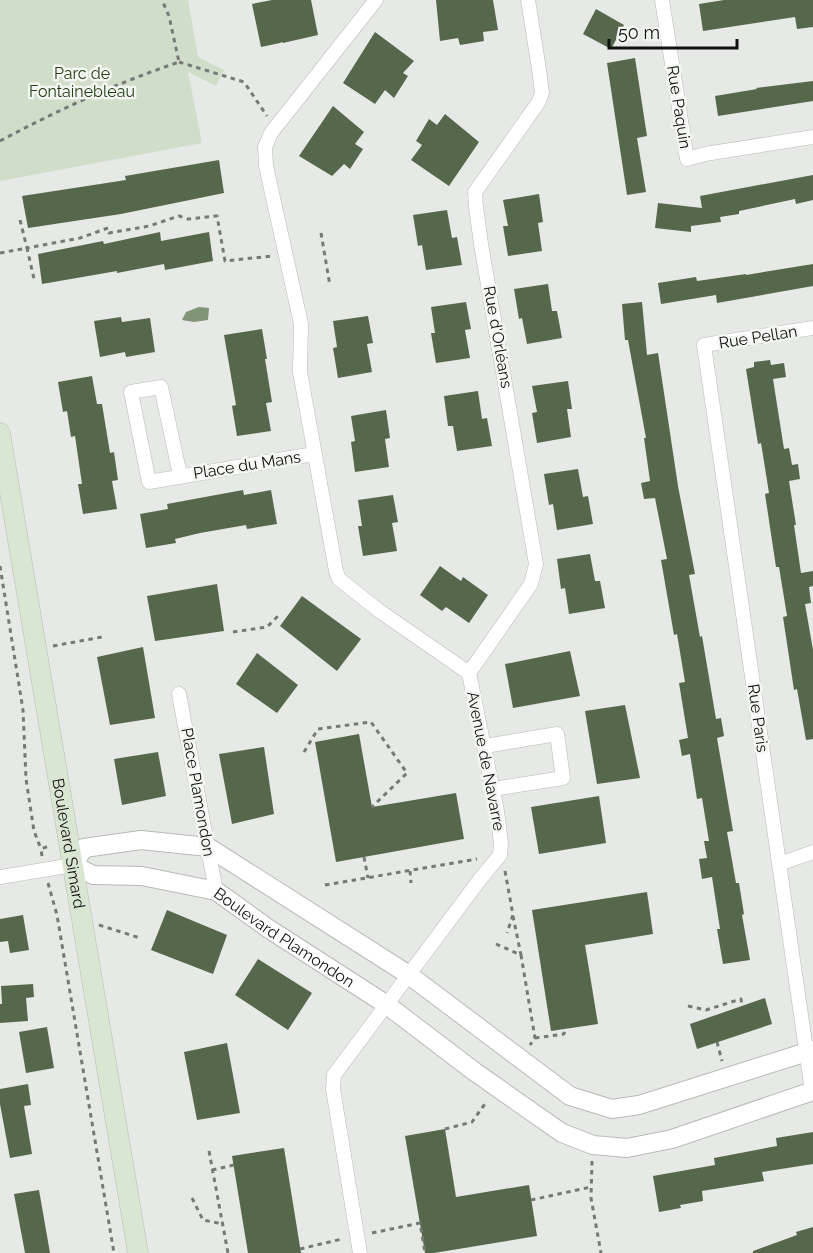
<svg xmlns="http://www.w3.org/2000/svg" width="813" height="1253" font-family="Raleway,sans-serif">
<style>
.green{fill:#cfddc9}
.water{fill:#809476}
.building{fill:#55684c}
.lines{fill:none;stroke-linecap:round;stroke-linejoin:round}
.minor-casing{stroke:#b8bab7;stroke-width:15}
.tertiary-casing{stroke:#b8bab7;stroke-width:20}
.secondary-casing{stroke:#b8bab7;stroke-width:21}
.path{stroke:#777977;stroke-width:3;stroke-dasharray:4.5 4.5;stroke-linecap:butt}
.minor{stroke:#fff;stroke-width:14}
.tertiary{stroke:#fff;stroke-width:18}
.secondary{stroke:#d9e6d2;stroke-width:20}
.labels{text-anchor:middle;dominant-baseline:central;stroke-width:5;stroke-linejoin:round;paint-order:stroke}
.park-label{font-size:16px;fill:#244012;stroke:#f4f6f3}
.street-label{font-size:16px;fill:#101110;stroke:#f4f6f3}
</style>
<rect width="100%" height="100%" fill="#e7e9e6"/>
<path class="green" d="M0,0h188l10,57 26,13 -8,16 -28,-14 14,71 -202,38z"/>
<path class="water" d="M199,307l10,1 -1,12 -14,2 -12,-2 4,-8z"/>
<path class="building" d="M272,0h39l7,35 -35,8 -1,-1 -2,1 -19,4 -9,-43z
M436,0h57l5,30 -15,2 1,9 -24,4 -2,-7 -18,3z
M724,0h89v27l-16,2 -2,-12 -92,14 -4,-27z
M596,9l28,16 -13,24 -28,-15z
M375,32l39,29 -11,12 5,3 -14,22 -9,-8 -10,14 -32,-21z
M635,58l12,78 -10,2 9,54 -19,3 -20,-132z
M813,81v20l-95,15 -3,-20 42,-7 -1,-1z
M333,106l31,26 -9,12 8,5 -13,20 -6,-5 -12,12 -33,-20z
M445,114l34,28 -30,44 -38,-26 11,-15 -6,-4 13,-22 8,6z
M219,160l5,33 -103,21 -93,14 -6,-32 104,-16 -1,-4z
M813,175v25l-17,4 -1,-5 -56,12v3l-19,3 1,5 -30,4v6l-36,-4 3,-25 44,5 -2,-12z
M539,194l4,28 -5,1 4,28 -34,5 -5,-30h5l-5,-26z
M447,210l5,28 5,-1 5,28 -36,5 -4,-25 -4,1 -5,-31z
M160,232l1,9 48,-9 4,29 -48,9 -1,-6 -47,9v-2l-75,13 -4,-30 65,-13 1,3z
M813,264v22l-96,17 -1,-8 -55,9 -3,-21 38,-6 1,4 49,-7v1z
M548,284l4,27h5l5,27 -35,6 -5,-26 -3,1 -5,-30z
M466,302l5,27 -6,1 5,28 -34,5 -5,-30h4l-4,-26z
M642,302l5,53 11,-2 20,133 17,88 -6,1 11,62 2,-1 14,83 5,-1 3,18 -7,2 16,93 -6,1 9,51h3l5,31 -2,1 8,45 -27,4 -6,-35h3l-8,-52 -10,2 -3,-20 8,-1 -3,-17h5l-7,-43 -5,1 -7,-45 -8,2 -3,-16 9,-2 -9,-55 6,-1 -8,-48 -3,1 -13,-75 6,-1 -12,-61 -11,1 -3,-16 9,-2 -6,-43h2l-18,-98h-3l-3,-36z
M368,316l5,27 -6,1 5,28 -34,6 -5,-30 4,-1 -4,-26z
M121,317l1,5 28,-4 5,34 -29,5 -1,-5 -25,5 -6,-36z
M262,329l5,30h-2l7,43 -6,1 5,28 -34,5 -5,-30 4,-1 -12,-70z
M770,360l1,5 13,-2 2,14 -13,2 11,70 5,-1 3,17 6,-1 2,15 -11,2 7,44h-2l7,48 12,-2v15l-4,1 2,16 -6,1 8,46v89l-7,1 -9,-51 -3,1 -11,-73 4,-1 -8,-49h-3l-11,-73 4,-1 -8,-50 -3,1 -12,-75 8,-2v-5z
M92,376l5,28h5l8,49 4,-1 4,28 -6,1 5,28 -34,5 -5,-30h4l-7,-48 -4,1 -4,-26 -4,1 -5,-30z
M568,381l4,28h-5l4,28 -34,6 -5,-30 5,-1 -5,-26z
M478,391l4,28 5,-1 5,28 -35,5 -4,-25h-5l-4,-30z
M386,410l4,28 -5,1 4,28 -34,5 -4,-30 4,-1 -4,-25z
M578,469l5,28 5,-1 5,28 -36,6 -4,-26 -4,1 -5,-31z
M243,490l1,5 27,-5 6,34 -30,5 -1,-4 -46,8 -25,6 1,4 -30,5 -6,-34 28,-5 -1,-5z
M393,495l5,27 -6,1 5,28 -34,5 -5,-30h4l-4,-26z
M590,554l5,27h5l5,27 -36,6 -4,-26 -4,1 -4,-30z
M440,566l21,15 2,-4 25,18 -19,28 -23,-16 -4,4 -22,-16z
M217,584l7,47 -69,10 -8,-45z
M302,596l59,43 -24,32 -57,-45z
M143,647l12,71 -45,7 -13,-68z
M570,651l10,45 -67,12 -8,-44z
M257,653l41,32 -21,28 -41,-29z
M625,705l15,73 -43,6 -12,-73z
M359,734l13,73 84,-14 8,46 -128,23 -21,-120z
M264,747l10,67 -42,10 -13,-70z
M158,752l8,44 -44,9 -8,-46z
M599,796l7,47 -67,11 -8,-47z
M647,892l6,42 -68,11 13,79 -47,7 -19,-121z
M167,910l60,25 -14,39 -62,-24z
M23,915l6,35 -19,3 -2,-12 -8,1v-23z
M258,959l54,34 -24,37 -53,-35z
M33,984l1,13 -8,1 2,23 -28,2v-19h2l-1,-18z
M765,998l7,26 -75,25 -7,-25z
M47,1027l7,41 -28,5 -7,-41z
M227,1043l13,70 -43,7 -13,-68z
M28,1084l3,21 -7,1 8,48 -22,4 -10,-54v-15z
M445,1129l11,68 73,-12 8,51 -103,17h-9l-20,-117z
M813,1132v32l-51,8 2,9 -62,10 1,10 -23,4 1,3 -22,4 -6,-36 62,-11 -1,-7 63,-12 -1,-8z
M284,1148l17,105h-53l-16,-97z
M39,1190l11,63h-25l-11,-59z
M813,1227v26h-60v-2l44,-16 -1,-3z"/>
<g class="lines">
<defs>
<path id="minor" d="M662,0l25,159 18,-5 108,-17
M180,475l-19,-88 -30,5 18,90 165,-28
M469,673l62,-89 5,-20 -55,-320 -5,-37 -1,-15 63,-89 4,-10 -3,-24 -11,-69
M179,694l37,197
M485,746l72,-12 6,44 -70,11
M779,864l34,-12
M0,877l73,-12
M812,1091l-108,-746 109,-17
M360,1253l-27,-164 1,-14 147,-197 19,-23 1,-12 -4,-32 -28,-138 -91,-63 -39,-31 -3,-8 -36,-199 1,-48 -35,-158 -1,-19 6,-14 105,-133"/>
<g id="tertiary">
<path id="s1" d="M813,1050l-174,55 -27,4 -42,-13 -161,-121 -201,-128 -67,-7 -57,8 -11,17 20,10 49,1 74,15 53,38 118,76 88,67 87,61 31,12 34,3 45,-9 141,-48"/>
</g>
<g id="secondary">
<path id="s2" d="M0,433l138,820"/>
</g>
</defs>
<use href="#minor" class="minor-casing"/>
<use href="#tertiary" class="tertiary-casing"/>
<use href="#secondary" class="secondary-casing"/>
<path class="path" d="M179,62l65,20 23,34
M0,141c58,-31 117,-58 179,-79l-10,-46 -7,-16
M20,220l7,28 53,-10 28,-10 1,5 40,-7 30,-10 9,3 29,-3 8,45 47,-5
M321,233l9,53
M0,253l27,-5 7,31
M0,566l23,144 3,69 8,52 7,18
M233,632l34,-5 13,-13
M53,646l49,-9
M304,752l14,-23 53,-7 36,51 -35,34
M42,856l-1,-7 10,-4
M364,857l4,21
M410,871l1,12
M505,871l8,44 -6,18
M48,883l9,32 57,338
M325,885l152,-26
M513,916l8,39
M99,925l41,13
M496,944l25,11 14,83 -5,7
M688,1006l18,4 35,-11 1,7
M535,1038l29,-4 1,-5
M717,1042l5,19
M445,1129l27,-7 15,-21
M209,1151l19,102
M592,1161l-1,37 10,55
M212,1170l22,-5
M192,1198l11,22 20,4
M531,1200l60,-13
M372,1233l48,-10 5,30
M300,1249l42,-10"/>
<use href="#minor" class="minor"/>
<use href="#tertiary" class="tertiary"/>
<use href="#secondary" class="secondary"/>
</g>
<g class="labels">
<g class="park-label">
<text x="82" y="73">Parc de<tspan x="82" dy="18">Fontainebleau</tspan></text>
</g>
<g class="street-label">
<text transform="translate(679 107) rotate(81)">Rue Paquin</text>
<text transform="translate(498 337) rotate(80)">Rue d'Orléans</text>
<text transform="translate(758 337) rotate(-9)">Rue Pellan</text>
<text transform="translate(247 465) rotate(-9)">Place du Mans</text>
<text transform="translate(758 718) rotate(82)">Rue Paris</text>
<text transform="translate(486 761) rotate(79)">Avenue de Navarre</text>
<text transform="translate(198 792) rotate(80)">Place Plamondon</text>
<text stroke="none"><textPath href="#s2" startOffset="416">Boulevard Simard</textPath></text>
<text stroke="none"><textPath href="#s1" startOffset="1068">Boulevard Plamondon</textPath></text>
</g>
</g>
<path d="M609 39v9h128v-9" fill="none" stroke="#101110" stroke-width="3"/>
<text x="618" y="39" font-size="18" fill="#101110" stroke="#f4f6f3" stroke-width="4.5" paint-order="stroke">50 m</text>
</svg>
